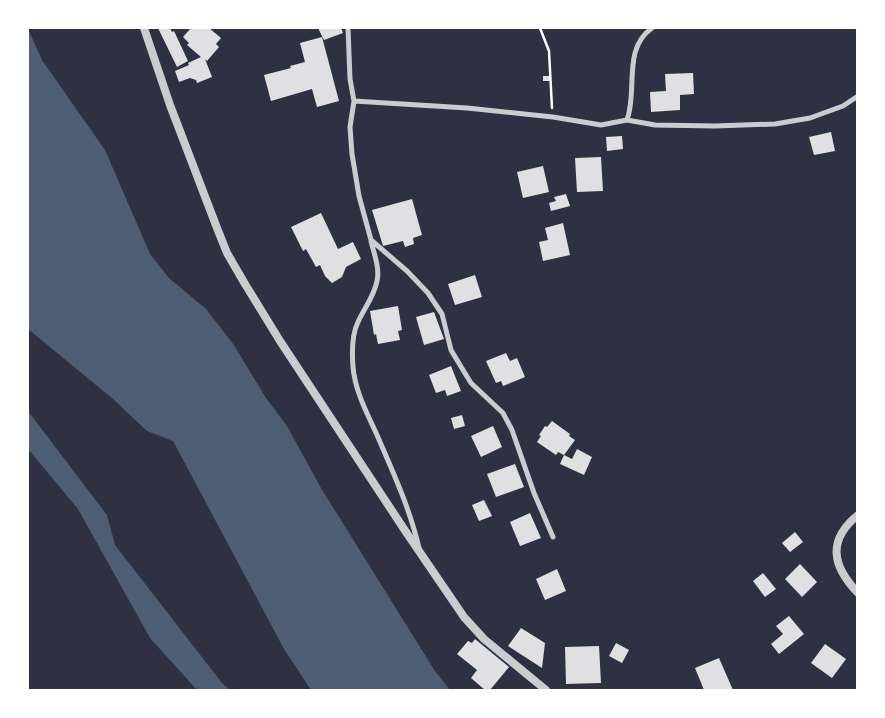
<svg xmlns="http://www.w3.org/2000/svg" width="885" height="718" font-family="Merriweather,serif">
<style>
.water{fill:#4f5d75}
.building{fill:#e0e0e3}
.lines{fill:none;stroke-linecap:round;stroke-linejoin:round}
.path{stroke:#fff;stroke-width:2.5}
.minor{stroke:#caccd0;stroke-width:5}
.tertiary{stroke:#caccd0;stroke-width:8}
</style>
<rect width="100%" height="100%" fill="#2d3142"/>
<path class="water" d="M28,29l14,31 63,90 45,104 19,24 37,31 28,36 32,53 21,28 34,62 114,183 15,19h-139l-27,-41 -111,-208 -26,-10 -34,-32 -85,-70z
M28,411l79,104 8,30 107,138 8,7h-33l-47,-52 -72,-129 -50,-60z"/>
<path class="building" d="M158,28h12l2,4 2,-1 14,30 -11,6z
M191,28l10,1 1,-1h7l12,10 -5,6 3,3 -12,14 -2,-2 7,18 -15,6 -1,-3 -6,-2 -11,4 -4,-11 14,-6 -1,-2 13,-6 -14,-12 2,-2 -6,-6z
M318,28h23l2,5 -19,7z
M322,37l17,64 -22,6 -5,-18 -41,12 -7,-26 27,-7 -1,-2 15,-4 -5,-19z
M693,73l1,21 -14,1v15l-29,2 -1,-20 16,-1 -1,-17z
M543,76h7v5h-7z
M831,132l4,19 -21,4 -5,-18z
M622,136l1,13 -16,2 -1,-14z
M601,157l2,34 -26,1 -2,-34z
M543,166l6,26 -26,6 -6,-26z
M566,194l4,12 -19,5 -2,-8 7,-2 -2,-4z
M412,199l10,36 -9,3 1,6 -9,3 -2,-6 -20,5 -11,-36z
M321,213l17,36 15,-7 8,17 -15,8 -4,10 -10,6 -7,-7 -5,-11 -4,2 -10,-18 -3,2 -12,-24z
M563,223l7,32 -27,6 -4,-19 9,-2 -3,-12z
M475,275l7,22 -27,8 -7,-21z
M398,306l4,24 -4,1 2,9 -22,4 -2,-10 -2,1 -4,-24z
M434,312l10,27 -20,6 -8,-28z
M506,353l4,8 7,-3 8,19 -22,9 -2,-5 -5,2 -10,-22z
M451,366l10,25 -14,5 -2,-6 -9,3 -7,-18z
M462,415l3,11 -11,3 -3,-11z
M552,421l18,13 -1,2 6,4 -11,15 8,4 5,-10 15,8 -8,18 -24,-11 4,-9 -6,-3 -2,3 -19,-13 4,-6 -2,-1 6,-9 2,1z
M493,426l9,21 -21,10 -10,-21z
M515,464l9,23 -28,10 -9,-23z
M484,500l8,16 -13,5 -7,-16z
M530,513l11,25 -21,8 -10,-24z
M795,532l8,10 -13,10 -8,-9z
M800,564l17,18 -15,15 -17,-18z
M557,569l9,22 -21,9 -9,-21z
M763,573l13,16 -11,8 -12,-16z
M789,616l15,18 -25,20 -8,-10 12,-10 -7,-8z
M521,628l24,15 -3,25 -34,-22z
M475,639l34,28 -19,23h-5l-14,-12 6,-8 -20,-16 11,-13 4,2z
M616,643l13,7 -7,13 -13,-7z
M825,644l21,15 -14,19 -21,-15z
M599,646l2,37 -35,1 -1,-37z
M719,658l14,32h-29l-9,-22z"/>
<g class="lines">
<path class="path" d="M540,28l9,23 3,57"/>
<path class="minor" d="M348,28l2,51 4,22 -4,26 2,27 7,42 12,44 36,31 21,22 14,21 9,36 12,20 8,13 32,30 9,17 22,63 19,44
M354,101l113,7 86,9 48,8 26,-5 28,5 60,1 60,-2 35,-6 33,-12 15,-10
M627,120c11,-30 -5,-71 25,-92
M371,241c3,13 9,27 6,40 -3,16 -13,27 -19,41 -6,12 -6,32 -5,45 2,24 14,46 24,68 16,37 33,74 42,113"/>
<path class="tertiary" d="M144,28l26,77 47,123 10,25 18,31 35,57 126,191 58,85 20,22 62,51
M858,515c-31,25 -26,51 0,78"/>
</g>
<rect width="885" height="718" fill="none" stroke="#ffffff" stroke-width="58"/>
</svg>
